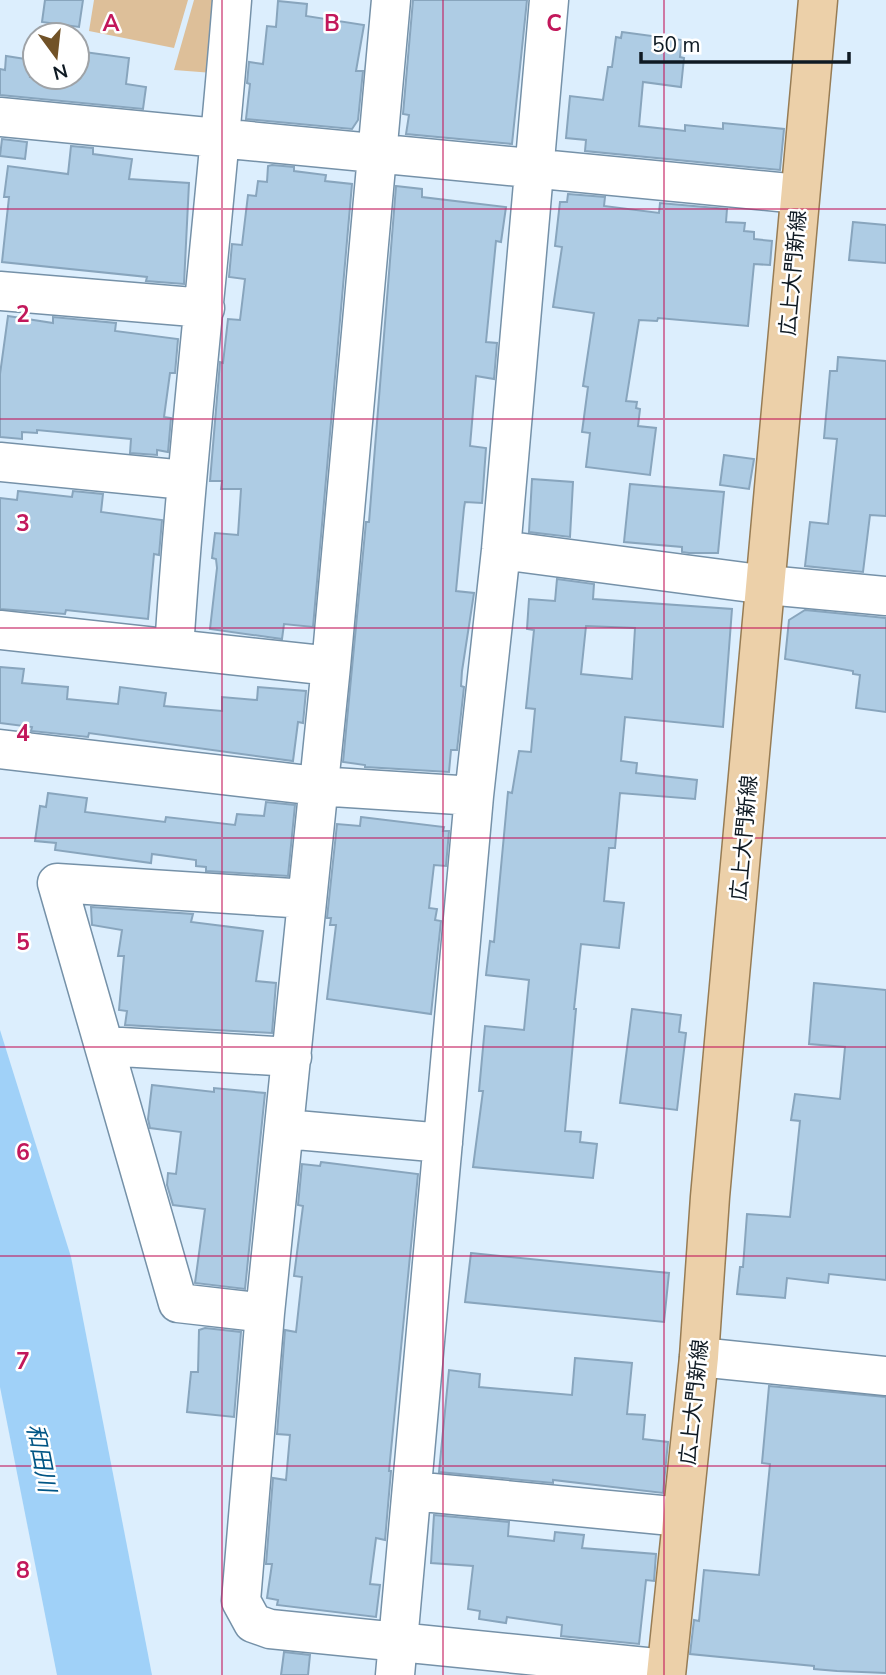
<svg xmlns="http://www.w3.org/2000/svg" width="886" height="1675" font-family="'Nunito Sans','Noto Sans JP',sans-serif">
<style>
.green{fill:#ddbf99}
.water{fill:#a0d1f8}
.building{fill:#aecce4;stroke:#88a5bd;stroke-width:2;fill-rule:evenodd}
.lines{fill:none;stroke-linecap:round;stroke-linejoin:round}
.minor-casing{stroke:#7591a8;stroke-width:41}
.major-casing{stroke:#977c54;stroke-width:41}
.minor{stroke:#fff;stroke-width:38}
.major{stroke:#ecd0a9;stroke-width:38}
.grid{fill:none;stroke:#c2185b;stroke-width:2;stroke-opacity:0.55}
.labels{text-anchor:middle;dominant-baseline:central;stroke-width:5;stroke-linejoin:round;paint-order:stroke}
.street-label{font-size:21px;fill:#0f1a23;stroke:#fff}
.water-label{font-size:23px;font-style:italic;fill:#005585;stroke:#fff}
.grid-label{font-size:23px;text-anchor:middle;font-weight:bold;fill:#c2185b;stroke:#fff;stroke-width:5;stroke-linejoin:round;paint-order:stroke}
</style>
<rect width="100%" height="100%" fill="#dceefd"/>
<path class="green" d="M94,0h94l-14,48 -85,-17z
M194,0h24l-5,73 -39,-3z"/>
<path class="water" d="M0,1030l71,227 81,418h-95l-57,-288z"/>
<path class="building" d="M45,0h38l-4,27 -37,-5z
M413,0h114l-15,144 -106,-10 3,-19 -6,-1z
M278,1l29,3 -1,12 58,9 -8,46h7l-5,49 -6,9 -106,-10 4,-35 -3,-1 2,-21 14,2 4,-38 9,1z
M622,32l60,8 -2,17 4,1 -3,29 -38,-5 -4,44 46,5v-6l38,4v-6l61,6 -4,41 -195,-19 1,-11 -20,-2 4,-42 33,4 5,-33h4l4,-30 5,1z
M77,51l52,7 -3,26 20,3 -3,22 -143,-14v-26l5,1 1,-14 26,4 -2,17h47z
M2,139l25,3 -2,17 -25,-3z
M71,146l22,2v6l39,5 -3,20 60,4 -5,101 -38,-3 1,-4 -145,-15 7,-65h-5l4,-31 60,8z
M272,165l22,2v4l32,4 -1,6 27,3 -39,443 -29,-3 -2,15 -72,-10 7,-61 -1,-9 -4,-1 3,-25 23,2 3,-46h-20l1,-8h-12l10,-119 3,1 5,-44 12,1 5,-41 -16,-2 3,-33 10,1 6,-50 8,1 2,-15 9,1 1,-16z
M396,186l26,3v8l84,10 -5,35 -5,-1 -10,101 11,1 -3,36 -18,-3 -6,70 16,2 -4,55 -17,-1 -1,6 -8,83 18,2 -12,78 -1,15 3,1 -7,63h-6l-2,22 -84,-5v-2l-22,-3 23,-240h3z
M568,194l37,3 -1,9 55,7 1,-10 67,6 -1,13 19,1 -1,8 10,1v7l18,2 -2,24 -16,-1 -6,62 -90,-8 -1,3 -18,-1 -13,81 11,1 -1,6 4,1 -2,17 18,2 -6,47 -64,-8 4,-34 -8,-1 6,-45 -5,-1 11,-73 -41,-6 9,-60 -7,-1 5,-44h7z
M853,222l33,3v38l-37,-3z
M8,316l45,7v-6l63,6 -1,8 63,8 -3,34h-5l-6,44 7,1 -3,34 -11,-2v5l-27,-2 1,-14 -94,-9v3l-15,-1v7l-22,-2v-63z
M838,357l48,4v155l-16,-1 -7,57 -58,-6 5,-44 18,2 9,-85 -13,-1 6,-67h7z
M724,455l30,4 -5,30 -29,-4z
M532,479l41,3 -3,55 -41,-5z
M630,484l94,8 -6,61h-29l-7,-1v-5l-58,-5z
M18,491l54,6 1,-6 30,3 -2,18 61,8 -3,35 -5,-1 -6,65 -82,-9 -1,4 -65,-5v-111l17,2z
M557,579l37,5 -1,15 139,10 -9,118 -98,-10 -4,44 16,2 -1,10 61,7 -2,19 -75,-6 -5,55h-6l-5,53 20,2 -5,45 -38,-4 -7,65h2l-11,122 16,1 -1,10 17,2 -4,34 -120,-11 10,-76h-4l6,-65 39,4 5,-50 -43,-5 4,-34 4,1 14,-150 4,1 7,-42 12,1 4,-43 -9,-1 8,-78 -7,-1 2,-30 26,2zM586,626l49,2 -3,51 -51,-5z
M805,610l81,8v94l-30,-4 4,-33 -7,-1v-3l-68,-12 4,-39z
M0,667l24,2 -2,14 46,4 -1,12 51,5 2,-17 46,6 -2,13 58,5v-14l35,3 1,-13 48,4 -3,32 -5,-1 -5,39 -204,-28 -1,4 -57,-6 1,-4 -32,-4z
M48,793l39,5 -2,14 80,10 1,-5 69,8 2,-11 27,2 2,-14 29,3 -7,71 -82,-5v-4l-10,-1v-6l-44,-6 -1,9 -96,-13 1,-7 -21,-2 5,-35 6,1z
M361,817l83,10 -1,4h6l-3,35 -12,-1 -5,43 8,1 -2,11 6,1 -10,93 -104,-15 9,-74h-6l1,-7h-4l10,-94 23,2z
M91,907l102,7 -2,8 72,9 -7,50 20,2 -4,50 -147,-8 2,-14 -8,-1 5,-54h-6l4,-26 -30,-5z
M814,983l72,7v290l-57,-6 -1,9 -41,-5 -2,20 -48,-4 3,-27h3l4,-53 43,3 10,-96 -9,-1 4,-26 45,5 5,-52 -36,-3z
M632,1009l49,6 -2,17 7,1 -9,77 -57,-7z
M152,1085l62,7v-4l51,5 -20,196 -50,-6 10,-74 -32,-4 -6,-20 1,-12 8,1 5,-42 -31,-4 -2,-9z
M321,1162l97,12 -29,297h2l-6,69 -9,-2 -6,46 10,1 -4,32 -99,-12 1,-5 -11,-2 5,-34h-6l7,-86 13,2 4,-45 -13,-1 8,-104 11,2 6,-55 -8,-1 9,-70 -5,-1 4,-41 18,2z
M471,1253l198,20 -5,49 -199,-20z
M205,1328l36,4 -7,85 -47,-5 4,-40h7l1,-42z
M575,1358l57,5 -5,51 18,1 -2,24 25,3 -5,51 -110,-13v3l-114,-11 10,-102 31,4 -1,13 93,8z
M769,1386l117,11v276l-49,-2 -23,-2v-3l-124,-12 4,-34 5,1 5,-51 55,5 11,-111 -8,-1z
M434,1515l75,7 -1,14 46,5 1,-9 29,3 -2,13 74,6 -2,27 -8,-1 -7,64 -78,-8 1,-11 -55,-8 -1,6 -27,-4 1,-8 -12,-2 5,-43 -42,-3z
M284,1652l26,3 -2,20h-27z"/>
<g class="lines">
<defs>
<path id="minor" d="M391,0l-60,666 -66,647 -24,288 12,22 17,6 396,40
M0,117l799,77
M0,291l205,17
M0,462l185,18
M501,550l266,35 119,11
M0,630l331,36
M174,649c14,-217 41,-433 58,-649
M0,749l317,37 157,10
M104,1046l188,11
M285,1129l158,14
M265,1313l-87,-10 -121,-420 250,16
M699,1357l187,19
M412,1491l270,26
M395,1675l79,-879 27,-246 48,-550"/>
<path id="major" d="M666,1675l33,-318 11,-160 108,-1197"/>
</defs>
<use href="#minor" class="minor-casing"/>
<use href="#major" class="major-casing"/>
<use href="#minor" class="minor"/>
<use href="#major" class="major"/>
</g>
<path class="grid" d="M222,0v1675M443,0v1675M664,0v1675M0,209h886M0,419h886M0,628h886M0,838h886M0,1047h886M0,1256h886M0,1466h886"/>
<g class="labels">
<g class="street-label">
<text transform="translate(793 273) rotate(-85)">広上大門新線</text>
<text transform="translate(744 838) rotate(-85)">広上大門新線</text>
<text transform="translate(694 1402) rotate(-84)">広上大門新線</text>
</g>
<g class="water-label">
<text transform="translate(41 1458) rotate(79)">和田川</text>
</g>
</g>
<g class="grid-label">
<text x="111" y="31">A</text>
<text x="332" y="31">B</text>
<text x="554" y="31">C</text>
<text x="23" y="322">2</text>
<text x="23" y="531">3</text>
<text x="23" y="741">4</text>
<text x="23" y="950">5</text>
<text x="23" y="1160">6</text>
<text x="23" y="1369">7</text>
<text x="23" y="1578">8</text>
</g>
<g transform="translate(56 56) rotate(165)"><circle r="33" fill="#ffffff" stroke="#9fa3a7" stroke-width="2"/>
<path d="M0-5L12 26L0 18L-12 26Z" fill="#715227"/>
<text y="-10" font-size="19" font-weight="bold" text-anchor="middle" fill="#0f1a23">N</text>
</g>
<path d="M641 52v10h208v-10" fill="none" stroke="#0f1a23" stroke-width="3.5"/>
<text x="652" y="52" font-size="21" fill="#0f1a23" stroke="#ffffff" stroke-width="5" paint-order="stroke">50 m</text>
</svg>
